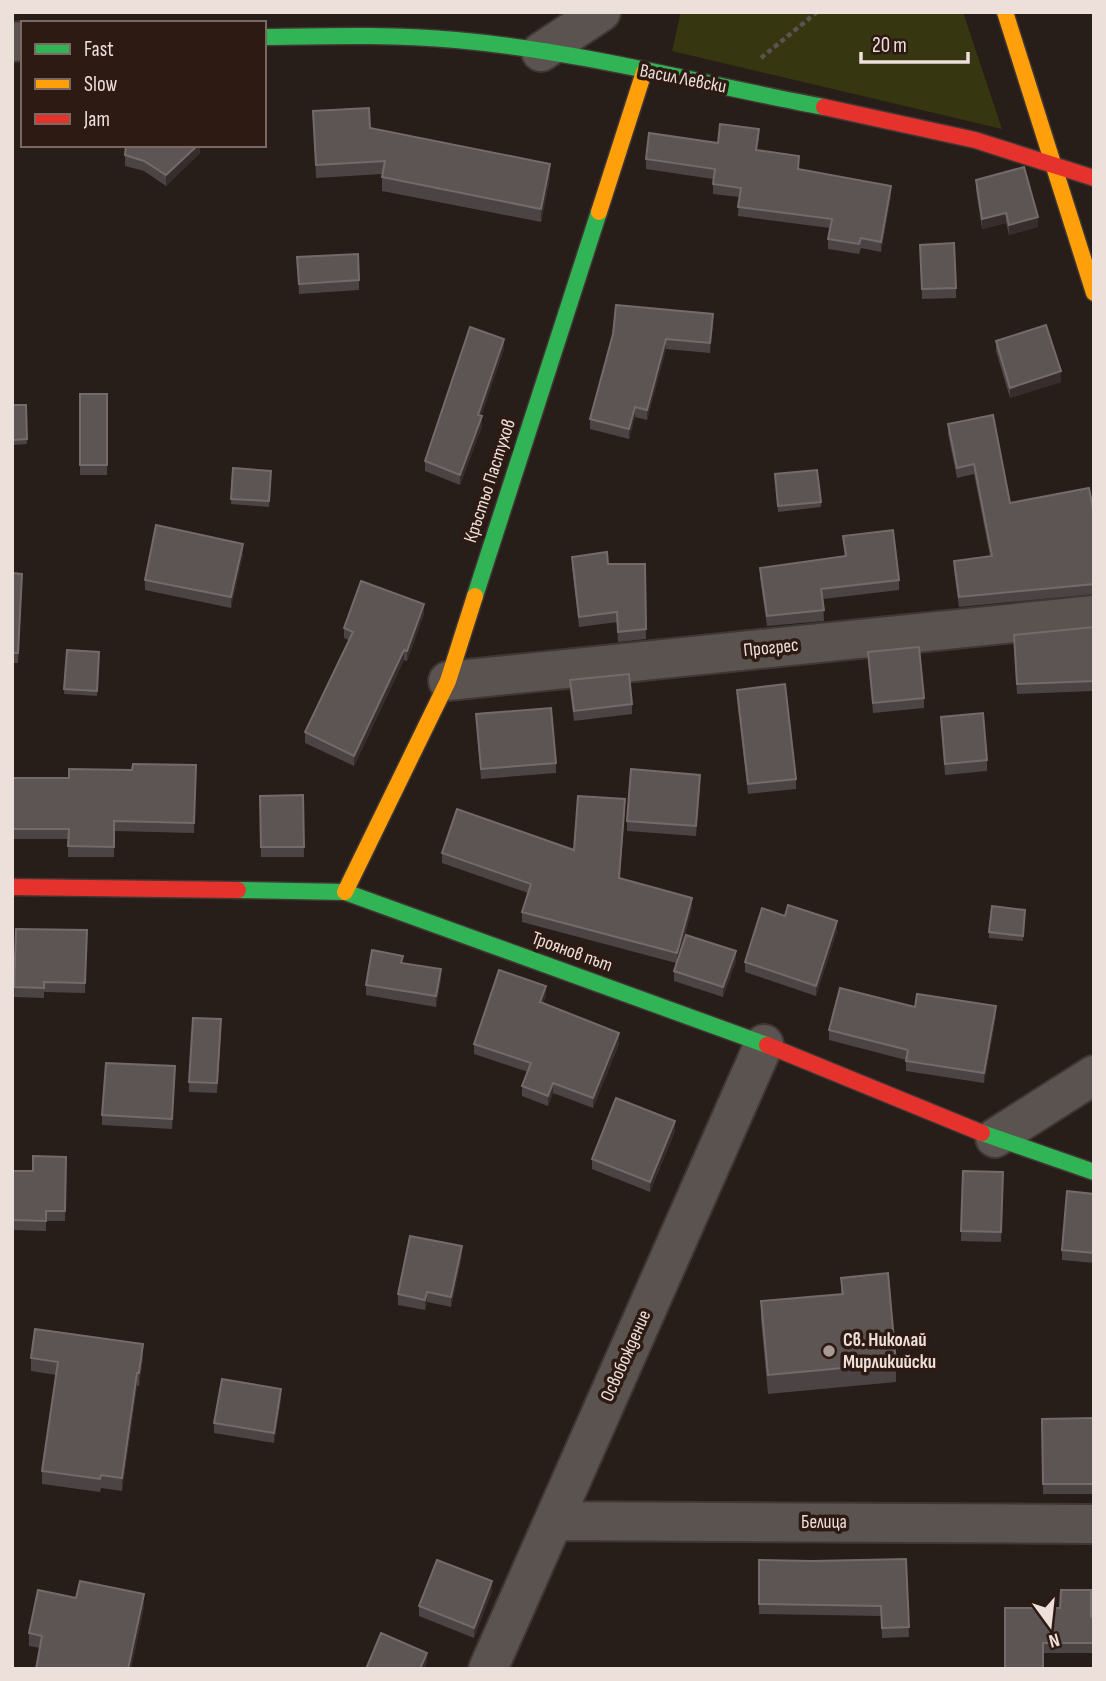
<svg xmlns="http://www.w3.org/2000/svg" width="1106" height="1681" font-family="'Sofia Sans Condensed',sans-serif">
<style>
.green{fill:#363610}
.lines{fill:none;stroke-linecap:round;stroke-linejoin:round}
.street-casing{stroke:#403734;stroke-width:42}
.fast-casing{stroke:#403734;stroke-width:19}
.slow-casing{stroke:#403734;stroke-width:19}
.jam-casing{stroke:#403734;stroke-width:19}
.path{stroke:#5c5350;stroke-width:4.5;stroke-dasharray:5 3.5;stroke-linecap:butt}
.street{stroke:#5b534f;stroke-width:38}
.fast{stroke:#30b455;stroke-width:16}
.slow{stroke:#ff9f0a;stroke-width:16}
.jam{stroke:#e5322d;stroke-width:16}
.wall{fill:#4c4444}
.shaded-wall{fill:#362d2c}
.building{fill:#5d5454;stroke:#746a69;stroke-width:2}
.poi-dot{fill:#a89b96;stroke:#2d1a13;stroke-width:2.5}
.labels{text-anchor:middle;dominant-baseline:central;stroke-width:7;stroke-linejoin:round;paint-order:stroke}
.street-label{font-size:19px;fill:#eddfda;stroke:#2d1a13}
.poi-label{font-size:19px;font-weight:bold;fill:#eddfda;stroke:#2d1a13;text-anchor:start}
</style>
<rect width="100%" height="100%" fill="#271d19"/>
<path class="green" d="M681,12h282l39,117 -330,-78z"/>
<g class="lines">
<defs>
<path id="street" d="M12,42l11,-1
M541,52l60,-40
M448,681l646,-66
M995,1138l99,-63
M554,1521l540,3
M488,1669l276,-625"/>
<path id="fast" d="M264,37c64,-1 128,-3 192,3 124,11 246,44 368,67
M475,596l124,-384
M238,890l107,2 422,153
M982,1133l112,39"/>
<path id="slow" d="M1005,12l89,281
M599,212l45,-140
M345,892l103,-211 27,-85"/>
<path id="jam" d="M824,107l151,33 119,38
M12,887l226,3
M767,1045l215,88"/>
</defs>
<use href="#street" class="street-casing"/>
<use href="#fast" class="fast-casing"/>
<use href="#slow" class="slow-casing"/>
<use href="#jam" class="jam-casing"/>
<path class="path" d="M761,58l56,-46"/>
<use href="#street" class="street"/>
<use href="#fast" class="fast"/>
<use href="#slow" class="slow"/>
<use href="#jam" class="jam"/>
</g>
<path class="wall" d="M313,111l57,17 180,49 -9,45 -159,-31v-17l-66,4z
M759,138l-2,12 42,15v5l92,26 -10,56 -20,-4 -2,6 -31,-5v-10l2,-11 -92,-12 1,-19 -26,-3v-15l-67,-10v-10l72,-16z
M200,145v8l-34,33 -22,-15 -19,-5v-11z
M976,180l62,47 -29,8 -3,-12 -24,6 -6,-39z
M920,245l36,43v10l-34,1z
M297,257l62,23v10l-60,4z
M713,324l-3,29 -44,-4 -19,71 -12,-3 -6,22 -39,-10v-10l23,-85z
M996,341l65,41 -51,16 -14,-47z
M504,349l-23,67 1,10 -22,59 -35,-14v-10z
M80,394h27v81h-27z
M12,405h14l1,39 -15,1z
M948,424l62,79 84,11v80l-135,13 -5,-36v-10l36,-5 -16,-82 -17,4 -9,-44z
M233,468l38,3 -2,36 -38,-3z
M775,474l46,28v5l-43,5z
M843,536l56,44v10l-76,9 1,22 -57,5 -7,-48v-10l85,-12z
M243,554l-12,54 -86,-18v-10z
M572,557l36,7h37l1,75 -28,3 -1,-20 -38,5 -7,-60z
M12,573l10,11 -4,79h-6z
M424,614l-17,47 -3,-1 -50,106 -49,-23v-11l44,-92 -5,-2v-10z
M1094,627v64l-77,3 -3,-59z
M67,650l32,2 -2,44 -33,-2z
M868,652l56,46v10l-51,5z
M570,680l62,24v10l-58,7 -4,-31z
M737,690l59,89v10l-48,5 -11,-94z
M476,714l80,49v10l-75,6z
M941,717l46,43v11l-42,4z
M196,765l-2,68 -80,-2v26h-46v-18h-56v-61h57l63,-8z
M700,785l-4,51 -69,-5v-10z
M303,795l1,62h-43l-1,-61z
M625,809l-6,69 73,30 -12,45 56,8 -13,36 -49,-16v-10l2,-8 -154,-41v-10l6,-19 -86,-30v-10l132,-3z
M1025,910l-2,31 -34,-3v-6z
M785,916l52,15 -21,65 -71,-24v-10z
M16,929l71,1 -2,63 -41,-1v6l-30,-1z
M403,963l38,16 -5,28 -70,-12v-10z
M546,996l-3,7 76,41 -26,64 -40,-15 -5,13 -26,-10v-10l6,-14 -54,-18v-10z
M915,1007l81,9 -12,67 -78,-12v-11l-77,-20v-10z
M221,1029l-4,64 -28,-1v-10z
M175,1076l-3,53 -70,-4v-10z
M675,1131l-25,61 -58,-23v-10z
M66,1157l-1,64h-19v10l-33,-1v-59h20z
M963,1171l40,1 -2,70 -40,-1z
M1094,1194v69l-32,-3v-10z
M462,1256l-11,51 -24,-5 -2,8 -27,-5v-11z
M841,1278l55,85v19l-128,12 -7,-74v-19l80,-7z
M143,1357l-4,29h-2l-15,105 -21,-3 -1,4 -58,-8v-13l14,-96 -25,-4v-13z
M281,1399l-7,44 -60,-10v-10z
M1094,1418v76h-51l-1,-75z
M906,1559l3,78 -27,1 -1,-22 -122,-2v-54l53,1z
M492,1591l-18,47 -55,-22v-10z
M76,1598l68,9 -13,62h-95l4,-21 -11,-2v-13z
M1005,1608l89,9v36h-51z"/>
<path class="shaded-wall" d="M198,145h2v8l-34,33v-11z
M550,164v13l-9,45v-13z
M891,186v10l-10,56v-10z
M1006,213v10l-24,6v-10z
M1038,217v10l-29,8v-10z
M713,314v10l-3,29v-10z
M504,339v10l-26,76v-10z
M666,339v10l-19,71v-10z
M1061,371v11l-51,16v-10z
M635,407v10l-6,22v-10z
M482,416v10l-22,59v-10z
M243,544v10l-12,54v-11z
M424,604v10l-17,47v-10z
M404,650v10l-50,106v-10z
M700,775v10l-4,51v-10z
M625,799v10l-6,79v-10z
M692,898v10l-15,55v-10z
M837,921v10l-21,65v-10z
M736,951v10l-13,36v-10z
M441,969v10l-5,28v-11z
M546,986v10l-6,16v-10z
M996,1006v10l-12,67v-10z
M619,1033v11l-26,64v-10z
M553,1083v10l-5,13v-10z
M675,1121v10l-25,61v-10z
M462,1246v10l-11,51v-10z
M427,1292v10l-2,8v-10z
M143,1344v13l-4,29v-13z
M137,1373v13l-15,105v-13z
M281,1389v10l-7,44v-10z
M492,1581v10l-18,47v-10z
M144,1594v13l-13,62h-3z
M427,1653v10l-3,6h-4z"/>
<path class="building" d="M369,108l1,20 180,36 -9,45 -159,-32 3,-16 -69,4 -3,-54z
M720,124l39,5 -3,21 43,6 -1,13 93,17 -10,56 -20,-4 -2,6 -31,-5 4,-20 -94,-12 3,-19 -28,-4 2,-15 -69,-10 3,-26 69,10z
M126,145h72l-32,30 -22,-14 -19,-6z
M1024,167l14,50 -29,8 -3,-12 -24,6 -6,-39z
M954,243l2,45 -34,1 -2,-44z
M358,254l1,26 -60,4 -2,-27z
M616,305l97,9 -3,29 -44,-4 -19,71 -12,-3 -6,22 -39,-10 23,-85z
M1046,325l15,46 -51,17 -14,-47z
M470,327l34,12 -26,76 4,1 -22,59 -35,-14z
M80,394h27v71h-27z
M12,405h14l1,34 -15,1z
M993,415l17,88 79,-15 5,26v70l-135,13 -5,-36 38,-5 -18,-92 -17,4 -9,-44z
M233,468l38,3 -2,30 -38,-2z
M817,470l4,32 -43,4 -3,-32z
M156,525l87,19 -12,53 -86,-17z
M893,530l6,50 -78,9 3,21 -57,6 -7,-48 86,-12 -3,-20z
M607,552l1,12h37l1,65 -28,3 -1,-20 -38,5 -7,-60z
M12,573l10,1 -4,79h-6z
M361,581l63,23 -17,47 -3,-1 -50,106 -49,-24 48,-100 -9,-4z
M1094,627v54l-77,3 -3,-49z
M919,647l5,51 -51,5 -5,-51z
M67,650l32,2 -2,39 -33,-2z
M629,674l3,30 -58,7 -4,-31z
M785,684l11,95 -48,5 -11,-94z
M551,708l5,55 -75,6 -5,-55z
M983,713l4,47 -42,4 -4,-47z
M133,764l63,1 -2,58 -80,-2v26l-46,-1 1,-17h-57v-51h57v-9l63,1z
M631,769l69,6 -4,51 -69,-5z
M303,795l1,52h-43l-1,-51z
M578,796l47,3 -6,79 73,20 -15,55 -155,-41 9,-28 -89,-31 15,-44 117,41z
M788,905l49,16 -21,65 -71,-24 17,-54 23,8z
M992,906l33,4 -2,26 -34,-4z
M16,929l71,1 -2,53 -41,-1v6l-30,-1z
M686,935l50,16 -13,36 -49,-16z
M372,950l31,6 -2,7 40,6 -5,27 -70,-11z
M499,970l47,16 -6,16 79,31 -26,65 -40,-15 -5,13 -26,-10 9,-23 -57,-19z
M840,988l75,19 2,-13 79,12 -12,67 -78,-12 2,-11 -79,-20z
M193,1018l28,1 -4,64 -28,-1z
M106,1063l69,3 -3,53 -70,-4z
M616,1098l59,23 -25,61 -58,-23z
M33,1156l33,1 -1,54h-19v10l-33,-1v-49h20z
M963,1171l40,1 -2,60 -40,-1z
M1067,1191l27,3v59l-32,-3z
M410,1236l52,10 -11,51 -24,-5 -2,8 -27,-6z
M888,1273l8,90 -128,12 -7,-74 82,-7 -2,-16z
M35,1329l108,15 -4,29h-2l-15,105 -21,-3 -1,4 -58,-8 16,-109 -27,-4z
M222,1379l59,10 -7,44 -60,-10z
M1094,1418v66h-51l-1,-65z
M906,1559l3,68 -27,1 -1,-22 -122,-2v-44l53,1z
M437,1560l55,21 -18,47 -55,-22z
M80,1581l64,13 -16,75h-92l6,-33 -13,-3 9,-43 38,8z
M1061,1590h30v27h3v26h-51v26h-38v-61h55z
M381,1633l46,20 -7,16h-54z"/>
<circle class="poi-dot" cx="829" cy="1351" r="7"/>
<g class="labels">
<g class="street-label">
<text transform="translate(683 79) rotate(11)">Васил Левски</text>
<text transform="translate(490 481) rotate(-72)">Кръстьо Пастухов</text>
<text transform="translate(771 648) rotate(-6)">Прогрес</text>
<text transform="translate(572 952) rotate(20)">Троянов път</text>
<text transform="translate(626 1356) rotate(-66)">Освобождение</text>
<text x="824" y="1522">Белица</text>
</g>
<g class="poi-label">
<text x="843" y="1340">Св. Николай<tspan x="843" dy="22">Мирликийски</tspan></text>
</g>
</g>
<rect width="1106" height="1681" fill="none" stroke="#eddfda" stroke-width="28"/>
<rect x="21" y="21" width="245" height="126" fill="#2d1a13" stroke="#7a6963" stroke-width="2"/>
<rect x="35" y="44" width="35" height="10" fill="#30b455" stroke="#7a6963" stroke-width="2"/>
<text x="84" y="56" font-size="21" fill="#eddfda">Fast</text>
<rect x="35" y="79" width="35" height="10" fill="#ff9f0a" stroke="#7a6963" stroke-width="2"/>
<text x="84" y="91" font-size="21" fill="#eddfda">Slow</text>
<rect x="35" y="114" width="35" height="10" fill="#e5322d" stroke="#7a6963" stroke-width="2"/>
<text x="84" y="126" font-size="21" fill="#eddfda">Jam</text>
<g transform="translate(1050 1625) rotate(165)" stroke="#2d1a13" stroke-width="5" paint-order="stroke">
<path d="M0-5L12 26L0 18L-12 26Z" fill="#eddfda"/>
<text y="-10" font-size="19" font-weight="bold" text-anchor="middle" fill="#eddfda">N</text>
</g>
<path d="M861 52v10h107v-10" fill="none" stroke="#eddfda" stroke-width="3.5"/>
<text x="872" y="52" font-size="21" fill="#eddfda" stroke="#2d1a13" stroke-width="5" paint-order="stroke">20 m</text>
</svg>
